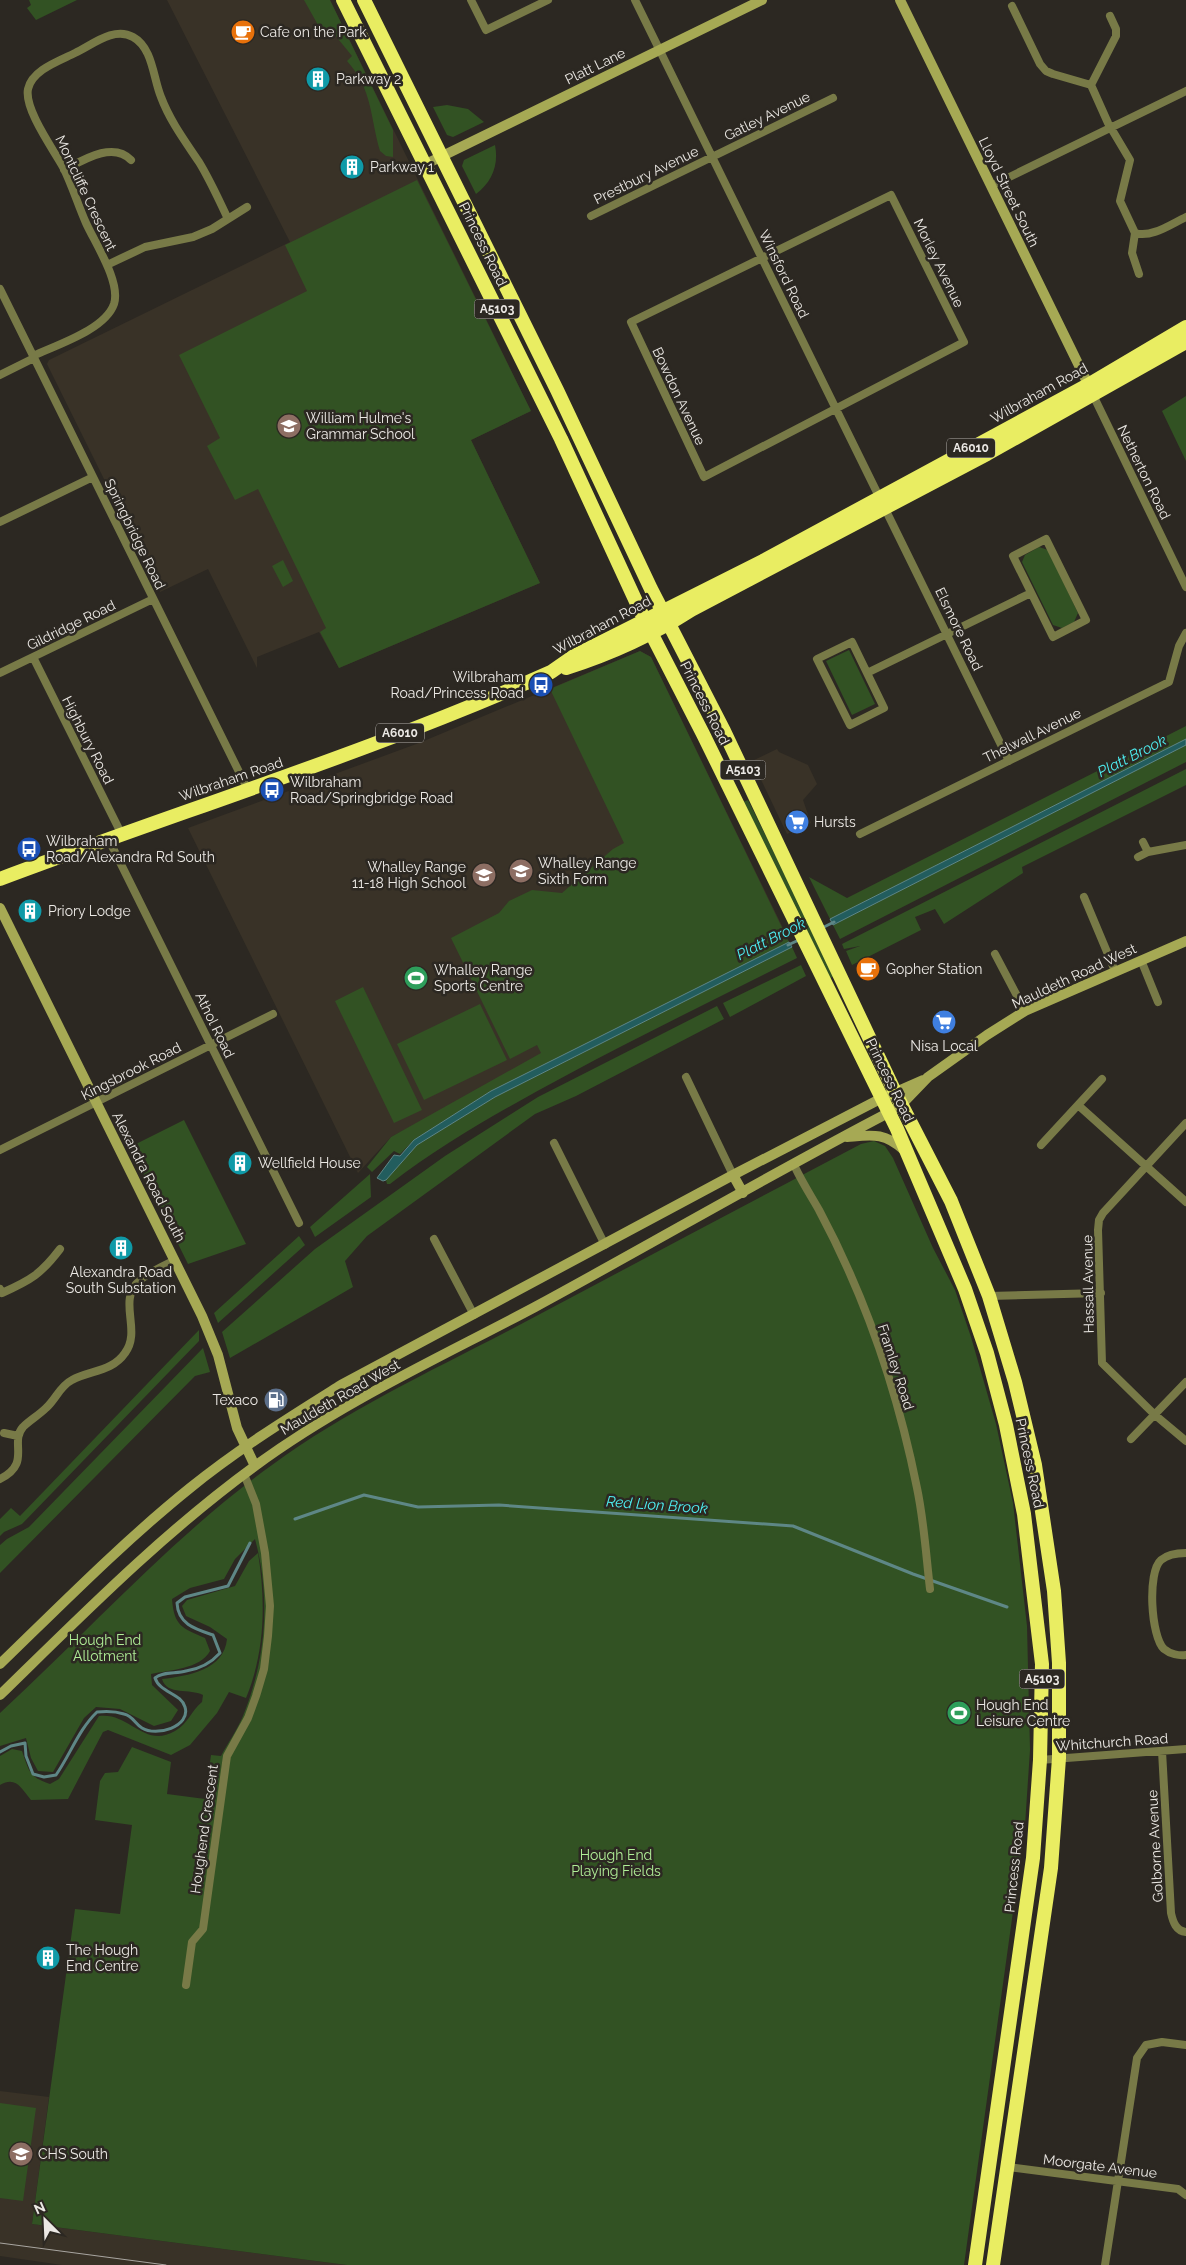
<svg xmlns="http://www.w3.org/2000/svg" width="1186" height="2265" font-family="Raleway,sans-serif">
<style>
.built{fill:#393227}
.green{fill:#325223}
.water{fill:#225d5e;stroke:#5e8786}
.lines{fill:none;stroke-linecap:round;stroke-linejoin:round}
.stream{stroke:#5e8786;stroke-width:3}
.street{stroke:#787a47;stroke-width:8}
.secondary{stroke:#a6a954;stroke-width:10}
.highway{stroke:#e9ed62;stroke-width:14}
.tram{stroke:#a9a6a1;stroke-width:1}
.labels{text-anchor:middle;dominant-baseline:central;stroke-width:5;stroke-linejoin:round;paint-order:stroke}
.shield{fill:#2c2822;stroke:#b2aeaa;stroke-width:1}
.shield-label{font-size:12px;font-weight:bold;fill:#ebe8e4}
.poi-label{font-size:14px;fill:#ebe8e4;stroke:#2c2822;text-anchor:start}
.street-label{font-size:14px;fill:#ebe8e4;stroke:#2c2822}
.park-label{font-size:14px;fill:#b0ee97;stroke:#2c2822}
.water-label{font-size:15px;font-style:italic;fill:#4eeff2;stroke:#2c2822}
</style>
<rect width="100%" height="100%" fill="#2c2822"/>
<path class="built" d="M167,0h163l201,411 -60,29 69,143 -201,85 -20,-36 -62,25v11l-49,-99 -48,23 -113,-228 2,-4 241,-118z
M640,651l11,6 133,273 -393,207 -33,36 -170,-345 231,-85z
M777,749l2,3 29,13 9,19 -14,16 8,23 -24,11 -35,-73z
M0,2091l49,6 -17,127 315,41h-285l-62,-9z"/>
<path class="green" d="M29,0h48l-41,20 -9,-12 4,-3z
M304,0h26l63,130v27l-7,-1 -6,-5c-10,-34 -7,-61 -33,-90l5,-5 -22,-27 -7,5z
M447,105l21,4 16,13 -31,15 -6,-2 -14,-28z
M495,145c4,20 -3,37 -19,49l-14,-28 2,-6z
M417,180l114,231 -60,29 69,143 -201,85 -19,-36 6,-4 -68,-139 -23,11 -28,-54 13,-8 -41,-83 128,-64 -22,-46z
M1186,396v65l-24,-50z
M1039,547l9,3 30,63 -4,9 -12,6 -9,-3 -31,-63 3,-7z
M283,560l10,21 -10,6 -11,-21z
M849,650l26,54 -23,11 -26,-54z
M640,651l11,6 138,285 -298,149 -77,49 -14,14 -6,-3 -22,21 -5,-5 24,-30 150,-84 -4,-8 -27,14 -59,-121 48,-25 10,-12 23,-11 30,3 51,-44 11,-6 -74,-154z
M1186,726v13l-356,180 -21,-42 38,21z
M1186,745v17l-346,177 -7,-14z
M1186,769v16l-164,82 1,6 -79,51 -9,-15 -20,8 6,13 -69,35 -6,-14 14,-5 -16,3 -2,-5z
M748,800l87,176 -5,2 -87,-176z
M792,947l5,11c-77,39 -154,76 -230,117 -61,33 -121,66 -177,109h-3l-1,-4 31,-35 78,-48z
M801,965l5,11 -76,41 -7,-14z
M363,987l59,123 -28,13 -59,-122z
M480,1004l27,56 -83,40 -27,-56z
M717,1006l7,13 -148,77 -41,18 -168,122 -22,25 8,26 -123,71 -8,-26 93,-83 130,-93 93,-59z
M184,1120l62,124 -58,20 -58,-117z
M874,1141l11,5 8,12 40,90 22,42 16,47 25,87 17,79 14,123 3,124 -5,75 -61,440h-617l-315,-41 43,-315 45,5 12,-89 -37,-5 5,-39 5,-8 13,-1 14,-25 39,15 -4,32 38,5 6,-44 10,1c7,-13 16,-26 22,-40 23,-57 28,-118 12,-177l-20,20 -11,20 -34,9 -18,11c2,27 10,29 33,39l5,13c-10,18 -40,19 -59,23l1,11 26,25 -7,11 -17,5 -34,-17 -24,-2 -12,11 -31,54 -15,-1 -7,-13 -5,-20 -26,8v-33c90,-83 172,-176 272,-248 72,-53 155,-92 234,-133 100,-53 200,-106 300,-159l55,-29z
M370,1174l1,23 -56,40 -5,-10z
M299,1236l6,9 -87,78 -4,-10z
M199,1330v11l-177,183 -18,8 -4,4v-17l11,-11 9,8z
M203,1348l7,24 -15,4 -195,197v-28l7,-6 22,-12z
M258,1553c8,49 7,99 -12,145l-17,-6 -12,21 -27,32 -19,10 -63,-25 -5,2 -35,67 -37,1c-10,-12 -15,-24 -31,-15v-29l12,-7 10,2c7,20 7,26 28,33l9,-5 40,-63c31,-4 45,33 76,15 13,-7 16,-20 27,-29l1,-7c-13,-7 -36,1 -41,-16 26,-3 62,-9 65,-40l-17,-12 -24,-11 -4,-10 5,-6 48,-14 14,-25z
M0,2103l36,5 -13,93 -23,-3z"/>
<path class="water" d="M1186,739v6l-353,180 -3,-6z
M789,942l3,5 -297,150 -78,48 -31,35 -3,1 -6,-3 17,-23 6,1 14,-16 77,-49z"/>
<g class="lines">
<path class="stream" d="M822,928l12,-6
M788,945l13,-6
M295,1519l69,-24 54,12 81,-2 294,21 120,48 94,33
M0,1752l11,-6 14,-3 1,13 7,18 11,3 12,-2c14,-20 23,-46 41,-63 9,-1 18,-1 27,2 9,2 11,10 18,14 14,9 49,-1 43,-21 -4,-14 -25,-14 -30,-29 8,-7 21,-4 31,-7 13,-2 25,-8 34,-18l-7,-18c-18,-6 -35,-11 -36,-32l8,-6 43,-11 22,-43"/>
<path class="street" d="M471,0l15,30 62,-30
M635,0l374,761
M1012,6l28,58 6,7 7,3 38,11
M1110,16l6,13v7l-25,49 17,38 22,37 -10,41 15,32
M64,170c19,-10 49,-29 67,-10
M991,186l195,-95
M891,195l73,147 -260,135 -73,-155z
M591,216l242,-118
M107,265l38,-18 48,-10 19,-8 35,-22
M1139,274l-7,-21 3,-20c17,5 36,-9 51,-16
M0,289l248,501
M33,356c23,-11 72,-26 81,-52 7,-22 -19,-61 -28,-81 -8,-18 -14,-38 -23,-56 -10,-18 -39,-58 -35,-78 4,-19 31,-28 47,-36 17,-8 39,-27 58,-16 20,11 20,41 28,60 9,24 24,44 38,65 11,18 20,38 29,57
M0,375l34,-17
M1093,395l93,192
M0,522l93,-45
M1046,539l40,81 -33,17 -40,-81z
M852,642l32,66 -34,17 -33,-66z
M33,657l88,176
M0,673l153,-74
M867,673l164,-80
M860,834l309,-152 10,-36 7,-13
M108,838l191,385
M1143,842l5,10
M1138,857l10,-5 38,-7
M1084,897l31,74
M995,954l30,57
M1141,960l17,42
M686,1077l47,98
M1078,1105l108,97
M1186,1123l-83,90 -4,7 -1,10 4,133 53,52 31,26
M554,1143l51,102
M1041,1145l61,-66
M0,1150l273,-136
M795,1167c7,15 16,29 24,43 46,86 79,183 98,278 7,33 9,67 13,101
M434,1239l40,76
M0,1289l2,4c29,-13 39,-19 58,-44
M989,1296l112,-3
M4,1433l14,3
M1131,1439l55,-57
M0,1479c32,-16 9,-36 23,-52 7,-7 16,-12 23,-19 10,-9 14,-22 26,-28 18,-10 40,-8 53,-27 17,-23 -8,-52 14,-72 10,-9 24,-15 36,-21
M1186,1553c-9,0 -18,1 -25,7 -14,12 -10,77 3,89 6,5 15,7 22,6
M1162,1751l9,162c2,9 5,18 15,19
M1040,1760l146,-11
M186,1985l6,-43 11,-13 23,-166 1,-7 21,-38 8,-22 8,-27 4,-33 2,-30 -5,-53 -9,-49 -12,-30
M1008,2167l170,22 8,6
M1105,2265l32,-207 9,-13 16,-3 24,3"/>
<path class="secondary" d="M900,0l191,390
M426,164l336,-164
M0,908l202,408 16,39 19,73 18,38
M847,1137c25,-2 37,-5 57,13
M733,1175l10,18
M0,1664c62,-60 123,-122 190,-176 48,-39 100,-71 151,-103l392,-210 149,-77 41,-18
M0,1695c82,-80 163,-162 255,-229 87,-64 186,-109 280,-159 118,-64 234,-132 353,-194l14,-9 26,-27 59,-42 38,-24 161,-70"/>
<path class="highway" d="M343,0l218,439 84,182 58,113 194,395 68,160 22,64 19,72 18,89 18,150 -2,96 -7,98 -58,407
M364,0l193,390 94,199 73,142 171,361 56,109 38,95 26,86 20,83 19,126 5,72v95l-8,110 -58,397
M566,668c44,-14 86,-33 125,-58l296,-156 199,-112
M0,879c183,-69 371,-127 551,-207l23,-16 189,-95 325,-176 98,-58"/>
<path class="tram" d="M0,2243l166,22"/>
</g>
<defs>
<symbol id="cafe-disc" viewBox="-11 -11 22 22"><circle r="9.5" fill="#e8710a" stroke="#2c2822"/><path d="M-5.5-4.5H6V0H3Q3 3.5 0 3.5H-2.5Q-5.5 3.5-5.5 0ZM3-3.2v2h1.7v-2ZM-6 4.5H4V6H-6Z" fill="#fff"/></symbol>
<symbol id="building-disc" viewBox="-11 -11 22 22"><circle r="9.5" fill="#0f9aa8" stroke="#2c2822"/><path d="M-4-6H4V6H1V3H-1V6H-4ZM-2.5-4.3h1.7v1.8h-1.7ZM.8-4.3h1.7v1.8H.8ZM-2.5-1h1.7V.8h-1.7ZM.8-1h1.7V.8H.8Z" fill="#fff"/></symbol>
<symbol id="school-disc" viewBox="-11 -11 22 22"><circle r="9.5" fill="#8d6e63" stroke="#2c2822"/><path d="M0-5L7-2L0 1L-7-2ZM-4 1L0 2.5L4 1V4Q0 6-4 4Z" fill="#fff"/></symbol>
<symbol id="bus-disc" viewBox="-11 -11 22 22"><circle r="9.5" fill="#1a4fb4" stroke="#2c2822"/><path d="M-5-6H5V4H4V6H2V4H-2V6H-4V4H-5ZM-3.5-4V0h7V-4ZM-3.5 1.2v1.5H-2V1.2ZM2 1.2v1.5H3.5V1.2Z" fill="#fff"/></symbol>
<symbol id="supermarket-disc" viewBox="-11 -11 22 22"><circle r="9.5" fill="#3f7fe0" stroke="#2c2822"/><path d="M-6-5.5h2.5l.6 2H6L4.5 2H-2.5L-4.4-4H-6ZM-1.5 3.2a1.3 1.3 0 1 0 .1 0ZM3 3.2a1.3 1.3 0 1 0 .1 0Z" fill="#fff"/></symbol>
<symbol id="university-disc" viewBox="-11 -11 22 22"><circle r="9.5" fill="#8d6e63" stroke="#2c2822"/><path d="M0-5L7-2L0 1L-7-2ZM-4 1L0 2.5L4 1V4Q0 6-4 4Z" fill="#fff"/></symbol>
<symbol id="stadium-disc" viewBox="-11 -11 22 22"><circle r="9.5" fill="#2e9e5b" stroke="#2c2822"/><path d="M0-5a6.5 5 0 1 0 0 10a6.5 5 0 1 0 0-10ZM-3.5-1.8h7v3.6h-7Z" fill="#fff"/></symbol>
<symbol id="fuel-disc" viewBox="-11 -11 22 22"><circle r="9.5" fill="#5c6f8a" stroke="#2c2822"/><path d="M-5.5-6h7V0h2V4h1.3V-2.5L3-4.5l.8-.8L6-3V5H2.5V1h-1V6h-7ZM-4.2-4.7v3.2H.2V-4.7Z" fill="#fff"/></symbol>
</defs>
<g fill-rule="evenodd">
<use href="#cafe-disc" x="229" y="18" width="28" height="28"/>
<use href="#building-disc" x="304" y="65" width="28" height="28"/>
<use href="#building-disc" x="338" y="153" width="28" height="28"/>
<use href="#school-disc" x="275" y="412" width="28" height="28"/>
<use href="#bus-disc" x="527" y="671" width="28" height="28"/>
<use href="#bus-disc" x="258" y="776" width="28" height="28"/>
<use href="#supermarket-disc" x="783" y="808" width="28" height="28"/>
<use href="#bus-disc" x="15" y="835" width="28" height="28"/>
<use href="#university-disc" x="507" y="857" width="28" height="28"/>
<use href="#school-disc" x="470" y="861" width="28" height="28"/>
<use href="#building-disc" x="16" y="897" width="28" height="28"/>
<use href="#cafe-disc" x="854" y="955" width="28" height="28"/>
<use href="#stadium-disc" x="402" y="964" width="28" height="28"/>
<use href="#supermarket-disc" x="930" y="1008" width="28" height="28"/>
<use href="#building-disc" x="226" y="1149" width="28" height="28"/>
<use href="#building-disc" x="107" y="1234" width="28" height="28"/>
<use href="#fuel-disc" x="262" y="1386" width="28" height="28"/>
<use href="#stadium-disc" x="945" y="1699" width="28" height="28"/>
<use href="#building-disc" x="34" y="1944" width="28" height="28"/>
<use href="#school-disc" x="7" y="2140" width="28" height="28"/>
</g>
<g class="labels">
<g class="shield">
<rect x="474.5" y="299.5" width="45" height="19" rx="4"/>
<rect x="947" y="438.5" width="48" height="19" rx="4"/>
<rect x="376" y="723.5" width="48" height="19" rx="4"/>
<rect x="720.5" y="760.5" width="45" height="19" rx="4"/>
<rect x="1019.5" y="1669.5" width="45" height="19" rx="4"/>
</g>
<g class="shield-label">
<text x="497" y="309">A5103</text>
<text x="971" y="448">A6010</text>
<text x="400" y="733">A6010</text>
<text x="743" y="770">A5103</text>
<text x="1042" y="1679">A5103</text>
</g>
<g class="poi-label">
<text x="260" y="32">Cafe on the Park</text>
<text x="336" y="79">Parkway 2</text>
<text x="370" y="167">Parkway 1</text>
<text x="306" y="418">William Hulme's<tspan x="306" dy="16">Grammar School</tspan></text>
<text x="524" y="677" text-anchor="end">Wilbraham<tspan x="524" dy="16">Road/Princess Road</tspan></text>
<text x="290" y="782">Wilbraham<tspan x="290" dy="16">Road/Springbridge Road</tspan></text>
<text x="814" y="822">Hursts</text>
<text x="46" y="841">Wilbraham<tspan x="46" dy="16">Road/Alexandra Rd South</tspan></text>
<text x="538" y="863">Whalley Range<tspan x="538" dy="16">Sixth Form</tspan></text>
<text x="466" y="867" text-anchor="end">Whalley Range<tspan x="466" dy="16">11-18 High School</tspan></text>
<text x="48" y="911">Priory Lodge</text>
<text x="886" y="969">Gopher Station</text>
<text x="434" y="970">Whalley Range<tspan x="434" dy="16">Sports Centre</tspan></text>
<text x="944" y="1046" text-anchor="middle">Nisa Local</text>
<text x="258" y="1163">Wellfield House</text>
<text x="121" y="1272" text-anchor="middle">Alexandra Road<tspan x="121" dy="16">South Substation</tspan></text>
<text x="258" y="1400" text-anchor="end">Texaco</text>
<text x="976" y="1705">Hough End<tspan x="976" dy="16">Leisure Centre</tspan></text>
<text x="66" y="1950">The Hough<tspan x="66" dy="16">End Centre</tspan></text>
<text x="38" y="2154">CHS South</text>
</g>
<g class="street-label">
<text transform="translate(595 66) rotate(-26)">Platt Lane</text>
<text transform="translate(767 116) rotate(-26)">Gatley Avenue</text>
<text transform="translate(646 175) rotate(-26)">Prestbury Avenue</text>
<text transform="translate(1009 192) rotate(64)">Lloyd Street South</text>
<text transform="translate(86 193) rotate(65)">Montcliffe Crescent</text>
<text transform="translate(483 244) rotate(64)">Princess Road</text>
<text transform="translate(939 263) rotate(64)">Morley Avenue</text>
<text transform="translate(784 274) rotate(64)">Winsford Road</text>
<text transform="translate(1039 393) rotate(-29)">Wilbraham Road</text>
<text transform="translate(679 396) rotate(65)">Bowdon Avenue</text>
<text transform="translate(1144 472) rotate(64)">Netherton Road</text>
<text transform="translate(135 534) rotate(64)">Springbridge Road</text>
<text transform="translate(71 625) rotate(-26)">Gildridge Road</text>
<text transform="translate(602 625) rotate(-28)">Wilbraham Road</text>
<text transform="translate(959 629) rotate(64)">Elsmore Road</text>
<text transform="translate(705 703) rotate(63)">Princess Road</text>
<text transform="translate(1032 735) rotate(-26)">Thelwall Avenue</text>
<text transform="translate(88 740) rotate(63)">Highbury Road</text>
<text transform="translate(231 779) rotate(-19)">Wilbraham Road</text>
<text transform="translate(1074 976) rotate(-25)">Mauldeth Road West</text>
<text transform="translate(215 1025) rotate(64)">Athol Road</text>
<text transform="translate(131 1071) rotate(-27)">Kingsbrook Road</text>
<text transform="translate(890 1080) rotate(64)">Princess Road</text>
<text transform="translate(149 1177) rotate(63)">Alexandra Road South</text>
<text transform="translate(1088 1284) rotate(-91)">Hassall Avenue</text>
<text transform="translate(896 1367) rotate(72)">Framley Road</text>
<text transform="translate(340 1397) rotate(-30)">Mauldeth Road West</text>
<text transform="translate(1030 1463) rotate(78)">Princess Road</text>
<text transform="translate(1112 1742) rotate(-4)">Whitchurch Road</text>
<text transform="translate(204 1829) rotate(-82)">Houghend Crescent</text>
<text transform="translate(1155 1846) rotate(-93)">Golborne Avenue</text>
<text transform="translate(1014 1867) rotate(-84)">Princess Road</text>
<text transform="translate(1100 2166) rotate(7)">Moorgate Avenue</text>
</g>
<g class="park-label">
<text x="105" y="1640">Hough End<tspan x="105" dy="16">Allotment</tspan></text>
<text x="616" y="1855">Hough End<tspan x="616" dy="16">Playing Fields</tspan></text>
</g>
<g class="water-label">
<text transform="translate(1132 756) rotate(-27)">Platt Brook</text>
<text transform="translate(771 939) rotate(-27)">Platt Brook</text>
<text transform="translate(657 1505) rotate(4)">Red Lion Brook</text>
</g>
</g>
<g transform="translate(45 2220) rotate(336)" stroke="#2c2822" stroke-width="4" paint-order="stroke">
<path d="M0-4L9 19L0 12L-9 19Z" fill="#ebe8e4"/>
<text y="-8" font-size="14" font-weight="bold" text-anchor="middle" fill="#ebe8e4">N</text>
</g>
</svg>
